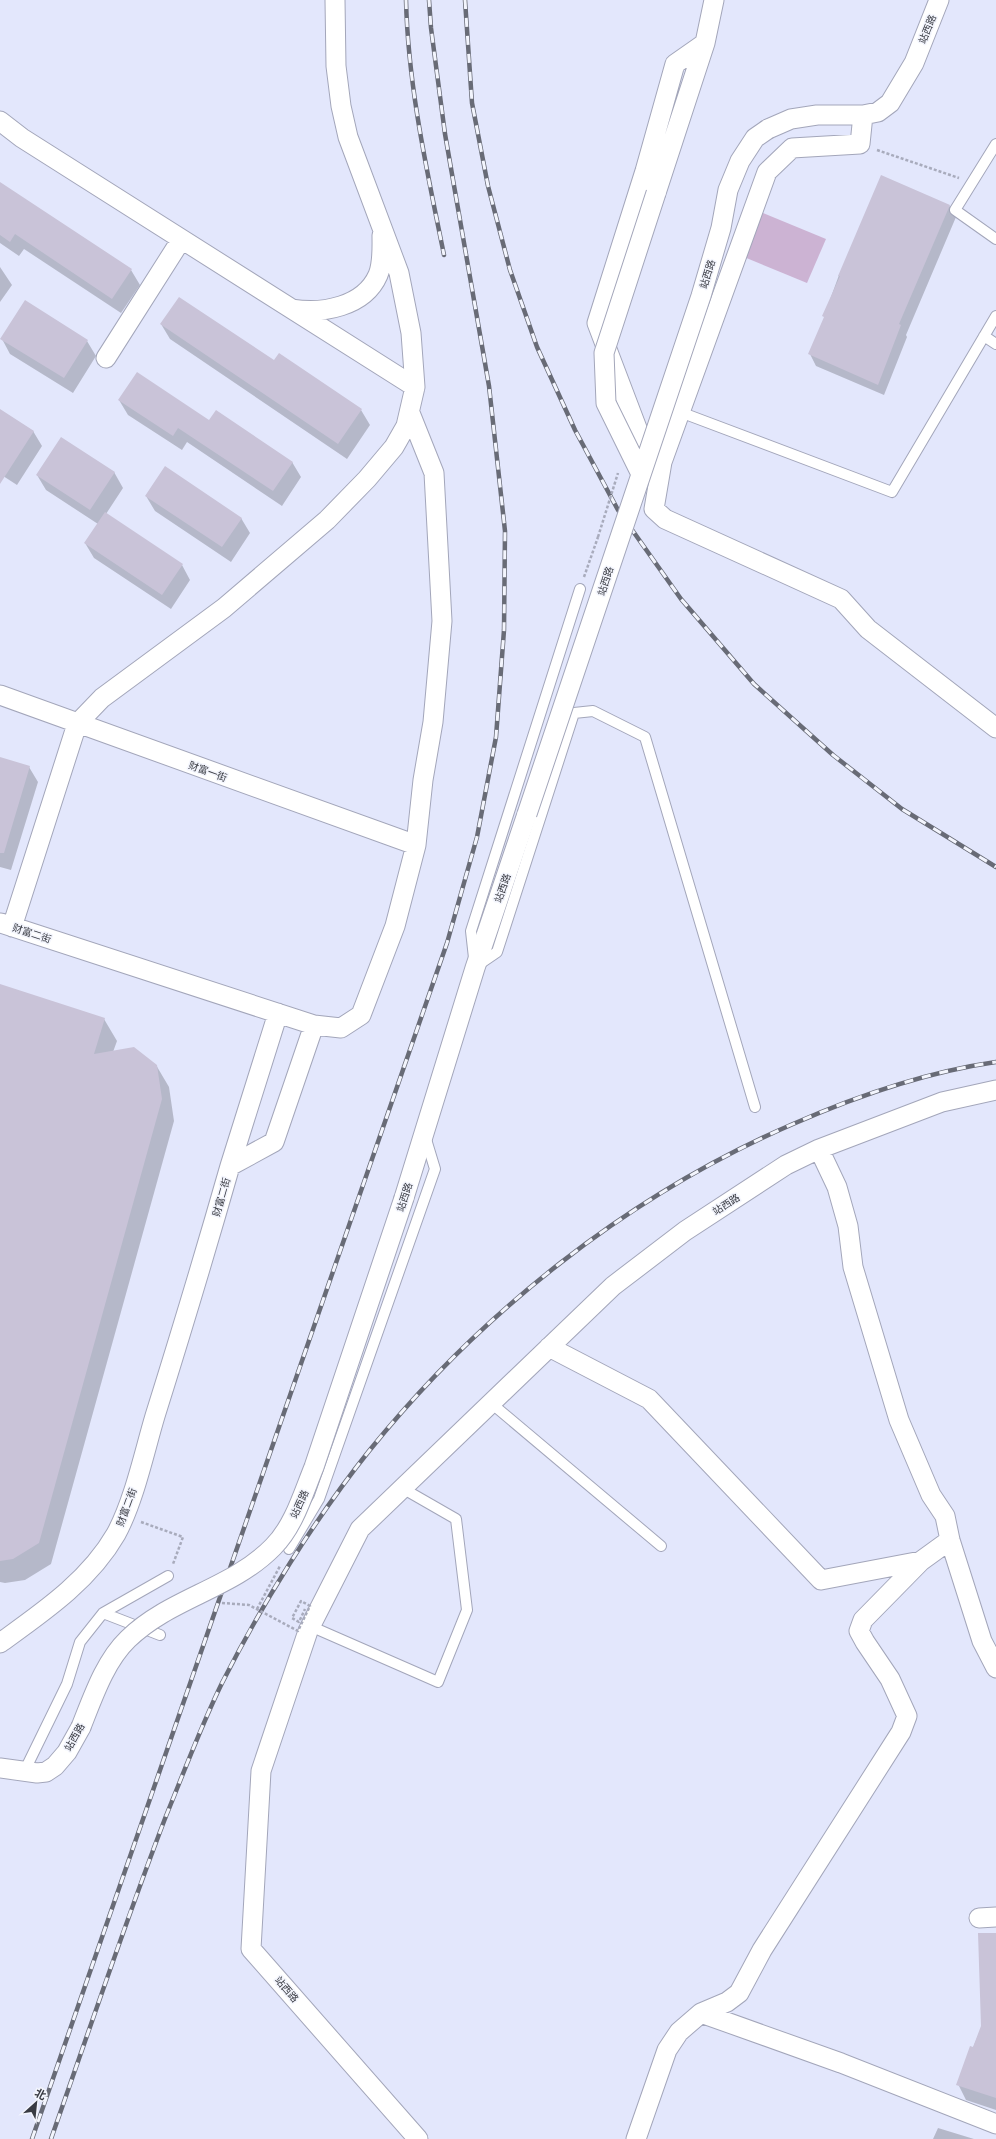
<svg xmlns="http://www.w3.org/2000/svg" width="996" height="2139" font-family="'Golos Text','Noto Sans SC',sans-serif">
<style>
.green{fill:#ccb3d3}
.shadow{fill:#0003}
.building{fill:#c9c3d8}
.lines{fill:none;stroke-linecap:round;stroke-linejoin:round}
.lane-casing{stroke:#a3a6ba;stroke-width:12}
.street-casing{stroke:#a3a6ba;stroke-width:21}
.path{stroke:#a8abbc;stroke-width:2.5;stroke-dasharray:3 2;stroke-linecap:butt}
.lane{stroke:#fff;stroke-width:10}
.street{stroke:#fff;stroke-width:19}
.rail-casing{stroke:#686b76;stroke-width:4.5}
.rail{stroke:#f3f5fd;stroke-width:3;stroke-dasharray:9;stroke-linecap:butt}
.street-bridge-casing{stroke:#a3a6ba;stroke-width:21;stroke-linecap:butt}
.path-bridge{stroke:#a8abbc;stroke-width:2.5;stroke-dasharray:3 2;stroke-linecap:butt}
.street-bridge{stroke:#fff;stroke-width:19}
.labels{text-anchor:middle;dominant-baseline:central;stroke-width:3;stroke-linejoin:round;paint-order:stroke}
.street-label{font-size:10px;fill:#393b43;stroke:#f3f5fd}
</style>
<rect width="100%" height="100%" fill="#e3e7fc"/>
<path class="green" d="M763,213l63,26 -19,44 -63,-26z"/>
<path class="shadow" d="M0,183l131,87 9,15 -19,28 -97,-64 -5,7 -19,-13z
M950,206l6,11 -50,118 1,2 -23,58 -68,-29 -6,-12 15,-36 -1,-2 15,-41z
M0,267l12,18 -12,17z
M161,324l113,38 87,48 9,15 -23,34 -177,-120z
M2,339l85,2 9,15 -23,37 -63,-39z
M119,400l90,21 83,41 9,15 -19,29 -95,-64 -5,8 -54,-35z
M0,410l33,21 9,15 -25,39 -17,-11z
M114,472l9,16 -17,26 76,51 8,15 -19,29 -77,-51 -9,-15 13,-19 -52,-34 -9,-15z
M146,496l95,22 9,15 -19,29 -76,-51z
M0,758l29,9 9,15 -27,88 -11,-3z
M0,985l104,34 13,22 -4,11 43,13 13,22 5,34 -123,443 -26,16 -20,3 -5,-1z
M996,1934v176l-30,-10 -8,-16 24,-58z
M938,2128l36,11h-41z"/>
<path class="building" d="M881,175l69,30 -51,119 2,1 -23,60 -70,-31 16,-37 -2,-1 18,-40h-2z
M0,182l132,87 -20,30 -97,-65 -5,8 -10,-7z
M179,297l95,63 5,-7 83,56 -24,35 -178,-120z
M25,300l63,40 -24,38 -64,-39z
M137,372l72,48 7,-10 77,52 -20,29 -95,-63 -5,8 -55,-36z
M0,409l34,22 -34,53z
M61,437l54,35 -25,38 -54,-35z
M165,466l77,52 -20,29 -77,-51z
M105,512l78,52 -21,31 -78,-52z
M0,757l30,9 -26,87h-4z
M0,984l105,34 -11,36 40,-7 23,18 5,34 -123,444 -26,16 -13,2z
M978,1933h18v165l-40,-13 14,-39 3,1 8,-21z"/>
<g class="lines">
<defs>
<path id="lane" d="M996,144l-41,66 41,29
M984,336l12,8
M680,412l212,80 104,-176
M474,958l-3,-27 109,-342
M478,965l19,-13 77,-239 19,-2 52,26 110,370
M491,1403l170,143
M289,1549l30,-50 116,-330 -10,-33
M103,1613l57,22
M310,1626l128,56 29,-72 -11,-91 -54,-31
M25,1770l42,-86 13,-42 23,-29 65,-37"/>
<path id="street" d="M863,115l-3,29 -68,4 -25,24 -105,290 -8,47 11,10 176,80 27,30 128,99
M0,121l22,17 393,249
M768,129l23,-10 26,-4h46l15,-3 12,-9 24,-40 25,-63
M656,193l49,-150 9,-43
M292,309c30,5 72,-2 86,-34 5,-12 4,-27 4,-40
M106,358l75,-118
M651,465l-54,-142 48,-152 30,-107 30,-21
M0,695l416,150
M1,923l313,102 27,3 20,-13 34,-89 21,-81 7,-65 10,-58 9,-101 -8,-148 -24,-60
M12,927l65,-203 25,-26 122,-90 103,-88 40,-41 27,-32 12,-21 9,-39 -4,-54 -12,-60 -51,-136 -7,-31 -5,-40 -1,-66
M819,1149l18,38 11,39 5,41 46,153 32,75 14,21 5,24 32,101 14,27
M230,1166l48,-153
M404,1198l71,-230 52,-154
M549,1347l100,52 172,181 100,-19
M0,1643c43,-31 89,-62 116,-109 18,-33 28,-81 39,-118 26,-83 51,-166 75,-250l44,-24 40,-117
M0,1768l37,5 9,-1 9,-6 12,-14 14,-25
M979,1918l17,-1
M701,2013l140,50 155,61
M418,2139l-167,-190 10,-178 47,-140 52,-102 253,-243 72,-55 101,-66 33,-16 123,-47 54,-12
M636,2139l31,-89 12,-18 22,-19 26,-11 12,-9 23,-43 139,-218 6,-16 -17,-37 -25,-37 -6,-11 4,-11 58,-59 29,-21"/>
</defs>
<use href="#lane" class="lane-casing"/>
<use href="#street" class="street-casing"/>
<path class="path" d="M877,150l82,28
M584,577l14,-40
M141,1522l42,15 -10,27
M257,1609l23,-43"/>
<use href="#lane" class="lane"/>
<use href="#street" class="street"/>
<defs>
<path id="rail" d="M406,0c2,86 21,171 38,255
M465,0l7,103 16,83 22,84 27,77 38,83 43,80 63,89 73,85 79,71 69,54 94,58
M32,2139l415,-1196 30,-106 19,-100 8,-107 1,-99 -16,-145 -44,-252 -14,-106 -2,-28
M51,2139c38,-108 74,-216 115,-323 18,-44 35,-90 56,-133 40,-79 92,-163 147,-232 111,-138 260,-256 424,-327 64,-28 133,-52 203,-62"/>
</defs>
<use href="#rail" class="rail-casing"/>
<use href="#rail" class="rail"/>
<defs>
<path id="street-bridge" d="M640,472l-34,-69 -2,-50 52,-160
M527,814l174,-518 20,-68 7,-38 12,-29 15,-23 13,-9
M81,1727c12,-30 24,-66 47,-88 42,-41 104,-50 145,-92 21,-21 30,-53 41,-80l90,-269"/>
</defs>
<use href="#street-bridge" class="street-bridge-casing"/>
<path class="path-bridge" d="M598,537l20,-64
M222,1603l27,2 49,26 12,-25 -9,-5 -9,17 7,4 6,-13"/>
<use href="#street-bridge" class="street-bridge"/>
</g>
<g class="labels">
<g class="street-label">
<text transform="translate(927 29) rotate(-68)">站西路</text>
<text transform="translate(707 274) rotate(-73)">站西路</text>
<text transform="translate(605 581) rotate(-72)">站西路</text>
<text transform="translate(208 771) rotate(20)">财富一街</text>
<text transform="translate(502 888) rotate(-71)">站西路</text>
<text transform="translate(32 933) rotate(18)">财富二街</text>
<text transform="translate(221 1197) rotate(-74)">财富二街</text>
<text transform="translate(404 1197) rotate(-72)">站西路</text>
<text transform="translate(726 1204) rotate(-33)">站西路</text>
<text transform="translate(299 1504) rotate(-66)">站西路</text>
<text transform="translate(126 1507) rotate(-70)">财富二街</text>
<text transform="translate(74 1737) rotate(-61)">站西路</text>
<text transform="translate(287 1989) rotate(49)">站西路</text>
</g>
</g>
<g transform="translate(36 2103) rotate(27)" stroke="#f3f5fd" stroke-width="3" paint-order="stroke">
<path d="M0-3L7 15L0 10L-7 15Z" fill="#393b43"/>
<text y="-6" font-size="11" font-weight="bold" text-anchor="middle" fill="#393b43">北</text>
</g>
</svg>
